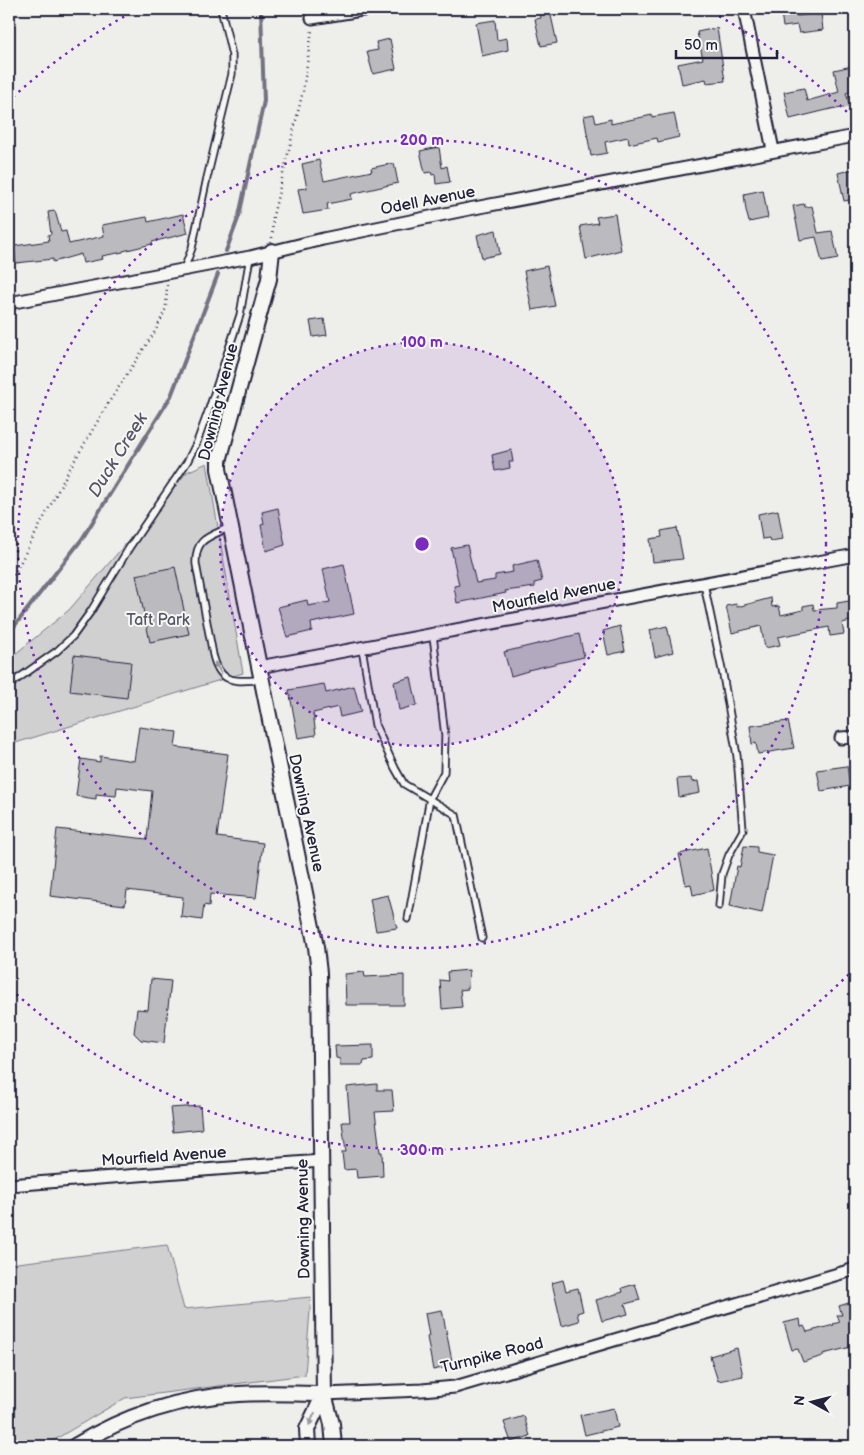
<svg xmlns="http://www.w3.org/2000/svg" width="864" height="1455" font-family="'Balsamiq Sans',sans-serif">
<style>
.green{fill:#d0d0d1;stroke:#797986}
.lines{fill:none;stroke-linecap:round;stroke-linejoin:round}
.stream{stroke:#727281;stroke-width:4}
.building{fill:#bbbbbf;stroke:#22223b}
.service-casing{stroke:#22223b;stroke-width:9}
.minor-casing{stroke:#22223b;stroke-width:15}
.tertiary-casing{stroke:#22223b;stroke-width:18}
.path{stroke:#22223b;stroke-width:2.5;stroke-dasharray:1 4;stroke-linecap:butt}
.service{stroke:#f6f6f2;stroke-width:5.5}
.minor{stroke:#f6f6f2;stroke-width:11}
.tertiary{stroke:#f6f6f2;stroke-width:14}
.oneway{fill:#9797a0}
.ring{fill:none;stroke:#7b2cbf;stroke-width:2.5;stroke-dasharray:2.5 5}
.labels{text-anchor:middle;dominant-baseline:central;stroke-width:4;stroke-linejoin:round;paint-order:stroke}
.street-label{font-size:16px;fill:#22223b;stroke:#f6f6f2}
.park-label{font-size:16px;fill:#565668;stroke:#f6f6f2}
.water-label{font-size:18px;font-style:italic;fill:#575769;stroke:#f6f6f2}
.centre{fill:#7b2cbf;stroke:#f6f6f2;stroke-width:2.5}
.ring-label{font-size:15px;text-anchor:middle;font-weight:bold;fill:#7b2cbf;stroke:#f6f6f2;stroke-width:4;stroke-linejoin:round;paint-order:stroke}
</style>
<rect width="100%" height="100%" fill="#eeeeeb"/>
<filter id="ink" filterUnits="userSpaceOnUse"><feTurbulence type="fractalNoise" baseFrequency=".02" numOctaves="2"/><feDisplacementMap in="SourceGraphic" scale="10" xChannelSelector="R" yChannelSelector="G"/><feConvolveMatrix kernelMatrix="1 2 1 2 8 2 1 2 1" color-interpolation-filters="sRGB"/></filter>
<g filter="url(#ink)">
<path class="green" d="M207,463l36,210 -234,72v-86l60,-49 118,-138z
M167,1245l17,64 127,-12 -6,78 -180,23 -81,48h-35v-182z"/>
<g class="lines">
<path class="stream" d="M226,251l13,-35 25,-115 -3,-92
M9,633l73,-94 89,-143 47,-122"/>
</g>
<path class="building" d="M796,10l1,6 24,-3 2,17 -24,3 -2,-8 -14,2 -2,-15z
M550,11l7,32 -16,3 -6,-27 6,-1 -1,-5z
M495,20l2,20 10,-2 1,12 -26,6 -6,-33z
M717,28l8,53 -18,2 -1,-4 -24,5 -4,-20 25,-5 -6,-27z
M390,39l6,30 -23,5 -6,-22 11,-2 -2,-8z
M852,66l3,24 -9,3 4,14 -15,2v-1l-45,11 -6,-27 20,-4 3,13 32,-9 -5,-22z
M674,113l5,24 -21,5 -1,-4 -28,6 -1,-7 -23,5 2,11 -16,3 -7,-40 10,-2 2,9 15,-4v5l41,-9v2z
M439,147l3,21 5,-2 3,16 -14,2 -1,-10 -3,1 -1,-3 -6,1 -5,-22z
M319,160l5,21 48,-10 -1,-3 23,-5 4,20 -47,11 1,5 -25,5 1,6 -25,4 -5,-25 9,-1 -5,-24z
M854,169l1,30 -11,2 -6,-28z
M763,190l5,28 -19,4 -3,-12 -2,-16z
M804,204l1,3 7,-1 6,27 14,-2 6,28 -16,3 -6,-25 -16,3 -7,-34z
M55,211l6,21 5,-1 3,13 35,-8 -2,-11 45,-8 1,5 35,-8 5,19 -36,9v2l-29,7v1l-21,4 1,3 -20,4 -2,-9 -28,8v-3l-37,4 -2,-17 35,-5 -1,-6 3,-1 -3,-22z
M615,214l6,36 -35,9 -6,-33 18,-3 -2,-6z
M496,230l4,24 -18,4 -5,-23z
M547,266l8,40 -23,4 -8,-39z
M324,319l3,16 -14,2 -3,-16z
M511,450l2,12h-4l1,6 -15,3 -3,-16z
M278,508l7,37 -19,6 -5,-26 3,-1 -2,-12z
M778,510l5,29 -13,2 -1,-3 -7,1 -4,-25z
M677,528l6,31 -30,3 -3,-23 12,-2 -1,-6z
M467,545l9,38 19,-3v-5l18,-3 -1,-6 25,-6 5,21 -8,2 1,4 -30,4 1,2 -49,10 -3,-17 5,-1 -8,-37z
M344,564l10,50 -43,9 1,8 -25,6 -9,-30 29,-7 1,6 22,-4 -7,-33z
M175,567l14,67 -39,8 -14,-67z
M771,598l1,9 7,-1 2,9 22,-5v-4l10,-2 1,6 23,-2v-5l18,-3v20l-13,3 2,11 -14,2 -1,-9 -51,10 2,8 -15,3 -4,-22 -29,7 -6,-27 10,-2 1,3z
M620,626l5,25 -17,4 -5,-24z
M667,626l6,26 -18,5 -5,-27z
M579,634l5,23 -56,13v1l-17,5 -7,-24z
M74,655l57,7 -4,36 -57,-7z
M411,677l6,28 -18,5 -5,-28z
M324,684l2,9 28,-7 7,26 -21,5 -2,-10 -25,6 3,22 -18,3 -9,-48z
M788,721l6,27 -36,6 -2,-11 -4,1 -2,-18z
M139,727l38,5 -2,15 53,7 -11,83 46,6 -7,55 -46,-4 -1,12 -5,-1 -2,15 -21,-3 2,-20 -56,-7 -2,15 -75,-9 7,-67 90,10 5,-48 -35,-4 -1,9 -20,-2v5l-20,-3 5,-37 19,3v-6l34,5z
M847,766l3,20 -29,5 -4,-21z
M691,778l1,4 6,-1 2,12 -21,4 -2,-18z
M744,846l13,1v5l16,3 -11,58 -32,-7 7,-40 3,1z
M707,848l7,42 -21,5 -2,-11 -5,1 -7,-31z
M388,895l9,33 -21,3 -6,-32z
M469,970l-1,19 -8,1 2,17 -20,2 -2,-29 8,1 -1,-9z
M364,972l1,5 39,-2v30h-58l-1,-31z
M151,979l20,2 -7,62 -23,-3 -7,-7 3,-24 11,1z
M373,1045v15l-9,1 -1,4h-23v-6l-4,-1 -1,-12z
M377,1084v6h15l2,21 -19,1 5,40h2l1,24 -26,2 -1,-9 -12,1 -2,-18h4l-4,-30h8l-3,-35z
M200,1106l2,23 -29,3 -3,-24z
M563,1280l3,11 12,-3 5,23 -6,2 2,8 -17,5 -10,-43z
M635,1284l5,16 -15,4 3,10 -26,7 -6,-21 27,-8 -1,-4z
M855,1301v45l-32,8v2l-20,6 -5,-13 -6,1 -8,-27 16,-4 1,8 3,-1 3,6 27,-7 -1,-1 7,-2 -3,-7h5l-3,-9z
M442,1310l11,56 -20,4 -6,-33 2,-1 -4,-23z
M737,1348l6,28 -25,5 -8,-25z
M614,1408l4,19 -33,8 -5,-20z
M524,1416l6,20 -19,6 -7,-20z"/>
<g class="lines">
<defs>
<path id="service" d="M184,269l8,-21 15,-70 25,-104v-19l-11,-46
M230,527c-21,10 -35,11 -34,37l17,91c7,30 22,26 48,25
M704,584l19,91 14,81 6,74 -14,25 -7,19 -3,32
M362,648l13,77 20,43 9,16 52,31 26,123
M9,685l48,-34 16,-15 18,-25 38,-63 58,-86 10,-20 11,-30 32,-97 10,-58
M408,919l22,-121 14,-26 1,-36 -12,-101"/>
<path id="minor" d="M744,9l29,141
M312,18l56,-9
M9,303l241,-46 73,-18 146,-30 386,-73
M259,667l596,-112
M841,738l14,-1
M9,1185l312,-24
M324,1394l98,-4 33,-3 400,-118"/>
<path id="tertiary" d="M272,251l-3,28 -50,182v8l97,478 3,26 5,421 8,30 2,22
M75,1446c49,-30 106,-49 164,-52 28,-2 56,0 85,0
M308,1446l-1,-17 17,-35"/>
</defs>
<use href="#service" class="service-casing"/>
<use href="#minor" class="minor-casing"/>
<use href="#tertiary" class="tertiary-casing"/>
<path class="path" d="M272,238l1,-22 30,-125 9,-61
M9,584l60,-114 40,-68 47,-72 10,-22 1,-23"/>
<use href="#service" class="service"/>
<use href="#minor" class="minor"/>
<use href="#tertiary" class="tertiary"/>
</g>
<defs><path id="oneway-solid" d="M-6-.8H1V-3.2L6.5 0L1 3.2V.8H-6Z" transform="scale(1.25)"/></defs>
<g class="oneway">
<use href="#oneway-solid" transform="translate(218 668) rotate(-119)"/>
<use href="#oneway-solid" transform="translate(312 1419) rotate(115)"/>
</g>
</g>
<circle cx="422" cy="544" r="202" fill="#7b2cbf" fill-opacity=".12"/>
<g class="ring">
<circle cx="422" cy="544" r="202"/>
<circle cx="422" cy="544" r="404"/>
<path d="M854 969A606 606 0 0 1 13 991M13 97A606 606 0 0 1 138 9M706 9A606 606 0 0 1 854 119"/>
</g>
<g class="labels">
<g class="street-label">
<text transform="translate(428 201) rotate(-11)">Odell Avenue</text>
<text transform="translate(219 402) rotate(-76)">Downing Avenue</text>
<text transform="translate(554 596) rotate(-11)">Mourfield Avenue</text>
<text transform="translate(306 813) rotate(78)">Downing Avenue</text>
<text transform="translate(164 1157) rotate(-4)">Mourfield Avenue</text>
<text transform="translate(304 1219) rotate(-91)">Downing Avenue</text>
<text transform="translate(492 1356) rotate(-14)">Turnpike Road</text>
</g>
<g class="park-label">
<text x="158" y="620">Taft Park</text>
</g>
<g class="water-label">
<text transform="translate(118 455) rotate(-58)">Duck Creek</text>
</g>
</g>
<circle cx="422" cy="544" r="8" class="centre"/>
<g class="ring-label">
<text x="422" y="145">200 m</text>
<text x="422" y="347">100 m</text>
<text x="422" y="1155">300 m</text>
</g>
<rect width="864" height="1455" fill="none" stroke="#f6f6f2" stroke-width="30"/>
<rect x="15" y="15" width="834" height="1425" fill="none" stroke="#22223b" stroke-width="2" filter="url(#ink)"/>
<g transform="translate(812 1402) rotate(277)" stroke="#f6f6f2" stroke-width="4" paint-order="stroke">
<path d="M0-4L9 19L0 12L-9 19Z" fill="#22223b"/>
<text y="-8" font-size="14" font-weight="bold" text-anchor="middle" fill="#22223b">N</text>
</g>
<path d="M676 50v8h101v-8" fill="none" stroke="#22223b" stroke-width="2.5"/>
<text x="684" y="50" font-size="15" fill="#22223b" stroke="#f6f6f2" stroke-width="4" paint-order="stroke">50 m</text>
</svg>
